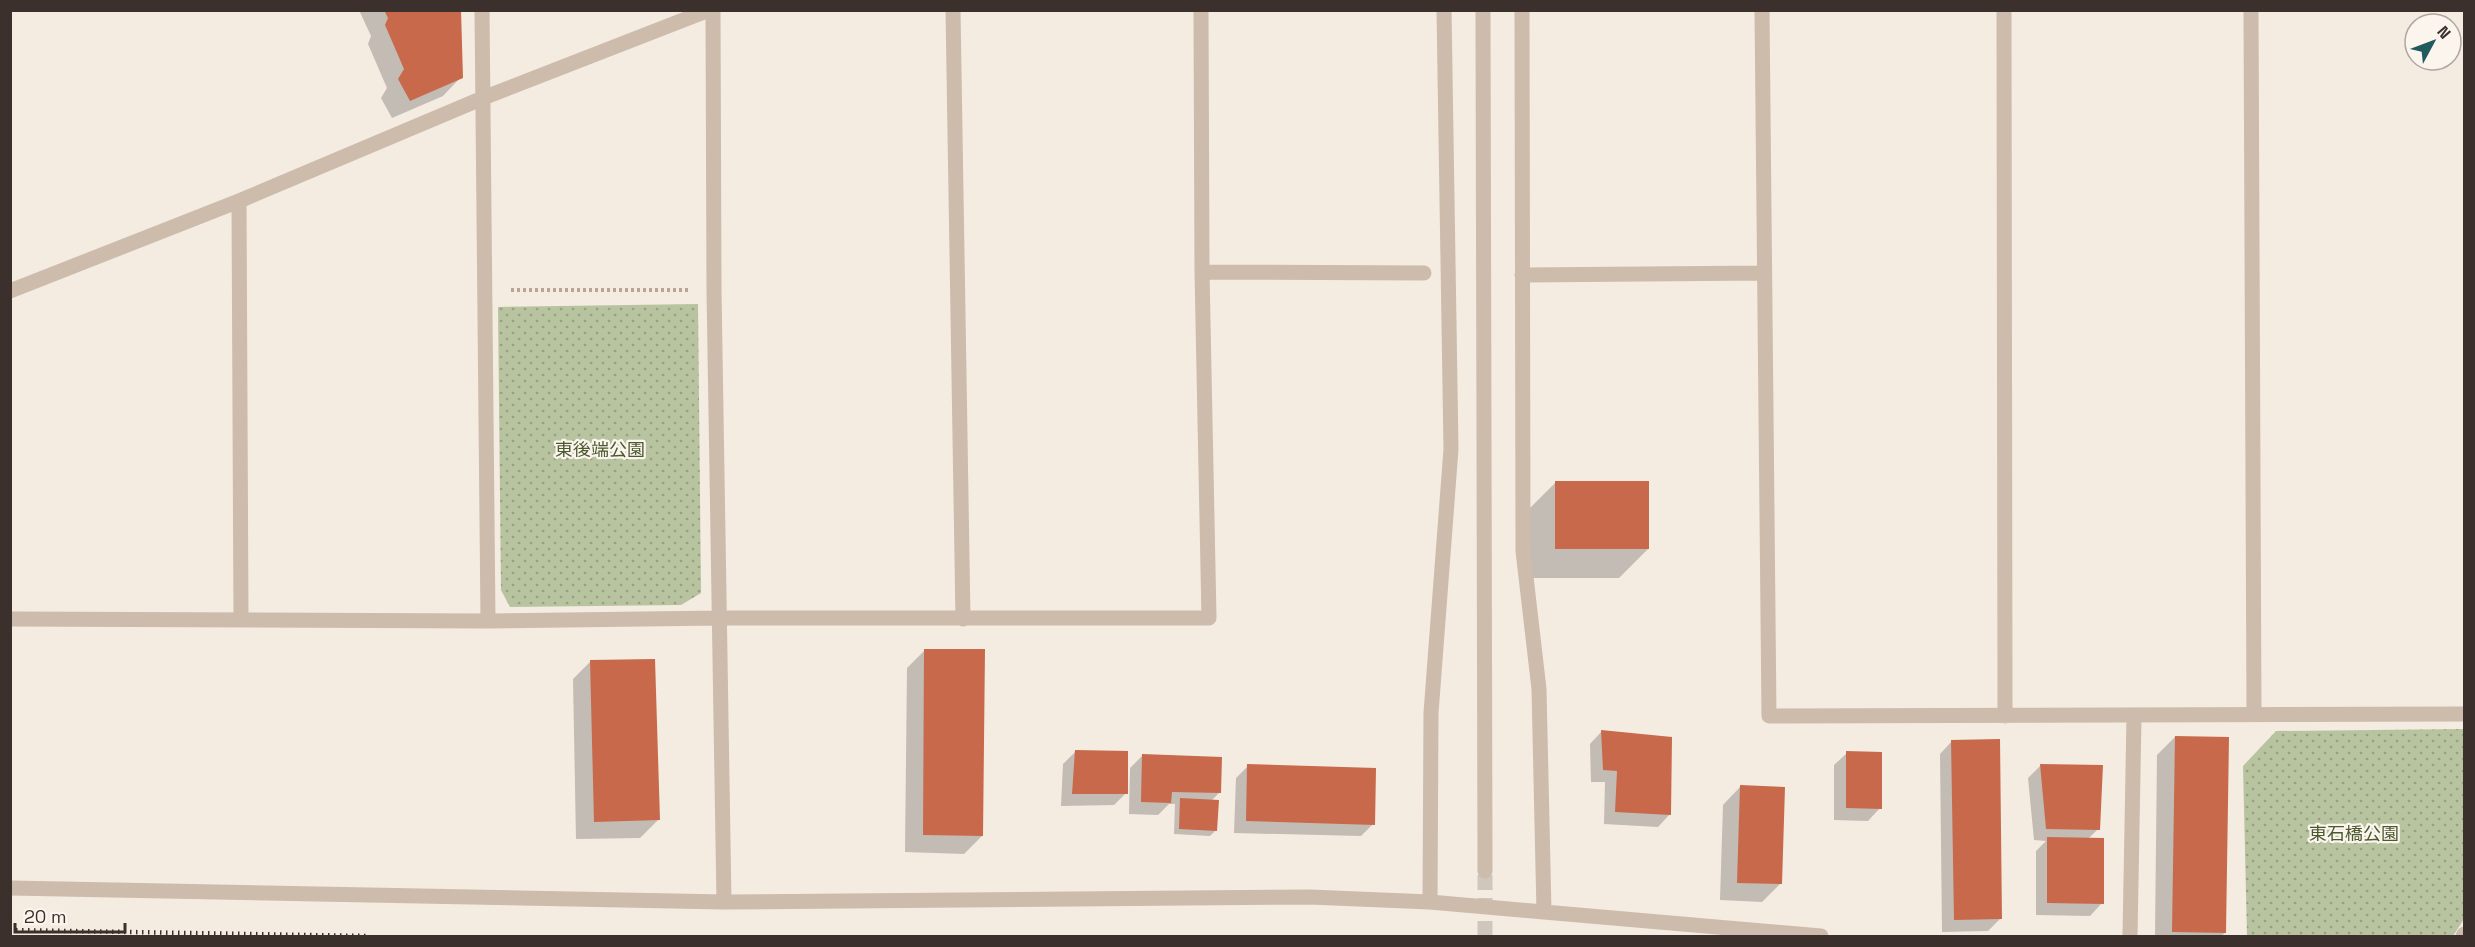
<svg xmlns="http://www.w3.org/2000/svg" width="2475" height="947" font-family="'Space Grotesk','Noto Sans JP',sans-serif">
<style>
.park{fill:url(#park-dots)}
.shadow{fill:#0003}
.building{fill:#c8694b}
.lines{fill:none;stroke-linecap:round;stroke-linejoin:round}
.tertiary-tunnel{stroke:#cfc6bd;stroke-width:15;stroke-dasharray:15 8;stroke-linecap:butt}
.path{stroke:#b9a596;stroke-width:4;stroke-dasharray:3 3;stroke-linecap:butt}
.minor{stroke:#cdbbac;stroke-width:15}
.tertiary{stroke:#cdbbac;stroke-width:15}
.rail{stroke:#3b302b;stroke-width:4.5;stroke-dasharray:1.5 4.5;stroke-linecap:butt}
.labels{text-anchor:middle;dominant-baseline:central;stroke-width:4.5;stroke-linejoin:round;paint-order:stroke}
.park-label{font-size:18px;fill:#4a5a2e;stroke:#fbf5ee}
</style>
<defs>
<pattern id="park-dots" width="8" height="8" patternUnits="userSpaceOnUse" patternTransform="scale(1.5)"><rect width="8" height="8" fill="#b8c4a0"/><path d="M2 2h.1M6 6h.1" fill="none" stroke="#97a083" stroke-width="1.8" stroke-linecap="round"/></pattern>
</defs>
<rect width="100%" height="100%" fill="#f4ebe1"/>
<path class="park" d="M698,304l3,289 -20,12 -171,2 -9,-17 -3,-283z
M2464,729v190l-11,17h-206l-4,-170 33,-35z"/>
<path class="shadow" d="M359,10h100l2,67 -18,19 -51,22 -11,-20 6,-10 -19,-44 3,-8z
M1555,483l93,66 -29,29h-92l-1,-66z
M925,650l57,186 -18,18 -59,-2 2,-184z
M591,661l67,159 -18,18 -64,1 -3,-160z
M1602,731l68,83 -12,13 -54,-3 1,-42h-14l-1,-38z
M2175,737l50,196 -4,3h-66l2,-181z
M1952,741l48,178 -12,12 -46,1 -2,-178z
M1076,751l50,42 -12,12 -53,1 2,-42z
M1847,753l33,55 -12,13 -34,-1v-55z
M1142,756l77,37 -8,8 5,29 -6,6 -36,-2 1,-30h-6l-11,11 -29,-1 1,-46z
M2041,765l57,64 -10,10 14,64 -12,13 -54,-1v-64l10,-10 -12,-1 -6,-62z
M1248,766l125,58 -12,12 -127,-3 2,-55z
M1740,787l40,97 -18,18 -42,-2 3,-95z"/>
<path class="building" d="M384,10h77l2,68 -53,23 -12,-22 6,-10 -19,-44 3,-7z
M1555,481h94v68h-94z
M924,649h61l-2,187 -60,-1z
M655,659l5,161 -66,2 -4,-162z
M1601,730l71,7 -1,78 -56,-3 2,-41 -14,-1z
M2175,736l54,1 -3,196 -54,-1z
M2000,739l2,180 -48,1 -3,-180z
M1075,750l53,1v43h-56z
M1846,751l36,1v57l-36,-1z
M1142,754l80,3 -1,36 -49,-1 -1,11 -30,-1z
M1247,764l129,4 -1,57 -129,-4z
M2040,764l63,1 -3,65 -54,-1z
M1740,785l45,2 -3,97 -45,-1z
M1180,798l39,2 -2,31 -38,-2z
M2047,837l57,1v66l-57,-1z"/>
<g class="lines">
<path class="tertiary-tunnel" d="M1485,936v-65"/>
<path class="path" d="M511,290h179"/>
<path class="minor" d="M482,10l6,611
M713,10l1,280 10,612 586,-5 120,5 114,10
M953,10l10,609
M1522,10l1,541 16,138 5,223 277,24
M1762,10l7,706 695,-2
M2004,10l1,706
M2251,10l3,704
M239,201l2,419
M1202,272l222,1
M1522,275l241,-2
M10,291l229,-90 244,-103 226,-88
M10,619l478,2 232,-3h489l-7,-346 -1,-262
M10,888l714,14
M1430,902l1,-189 20,-264 -7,-439
M2130,936l4,-219
M2463,936l1,-2"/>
<path class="tertiary" d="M1483,10l2,861"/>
<path class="rail" d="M10,930l358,6"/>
</g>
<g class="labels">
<g class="park-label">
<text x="600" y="449">東後端公園</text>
<text x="2354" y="833">東石橋公園</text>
</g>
</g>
<rect width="2475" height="947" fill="none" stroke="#3b302b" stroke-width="24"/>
<g transform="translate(2433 42) rotate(49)"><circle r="28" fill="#fbf5ee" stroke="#aea6a0" stroke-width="1.5"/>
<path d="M0-4.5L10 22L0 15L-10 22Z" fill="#1f5a5e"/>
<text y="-9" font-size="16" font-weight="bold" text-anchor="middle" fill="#3b302b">N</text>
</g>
<path d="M15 923v9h110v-9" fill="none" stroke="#3b302b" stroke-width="3"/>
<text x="24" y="923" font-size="18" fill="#3b302b" stroke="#fbf5ee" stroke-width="4.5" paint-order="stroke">20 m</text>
</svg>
